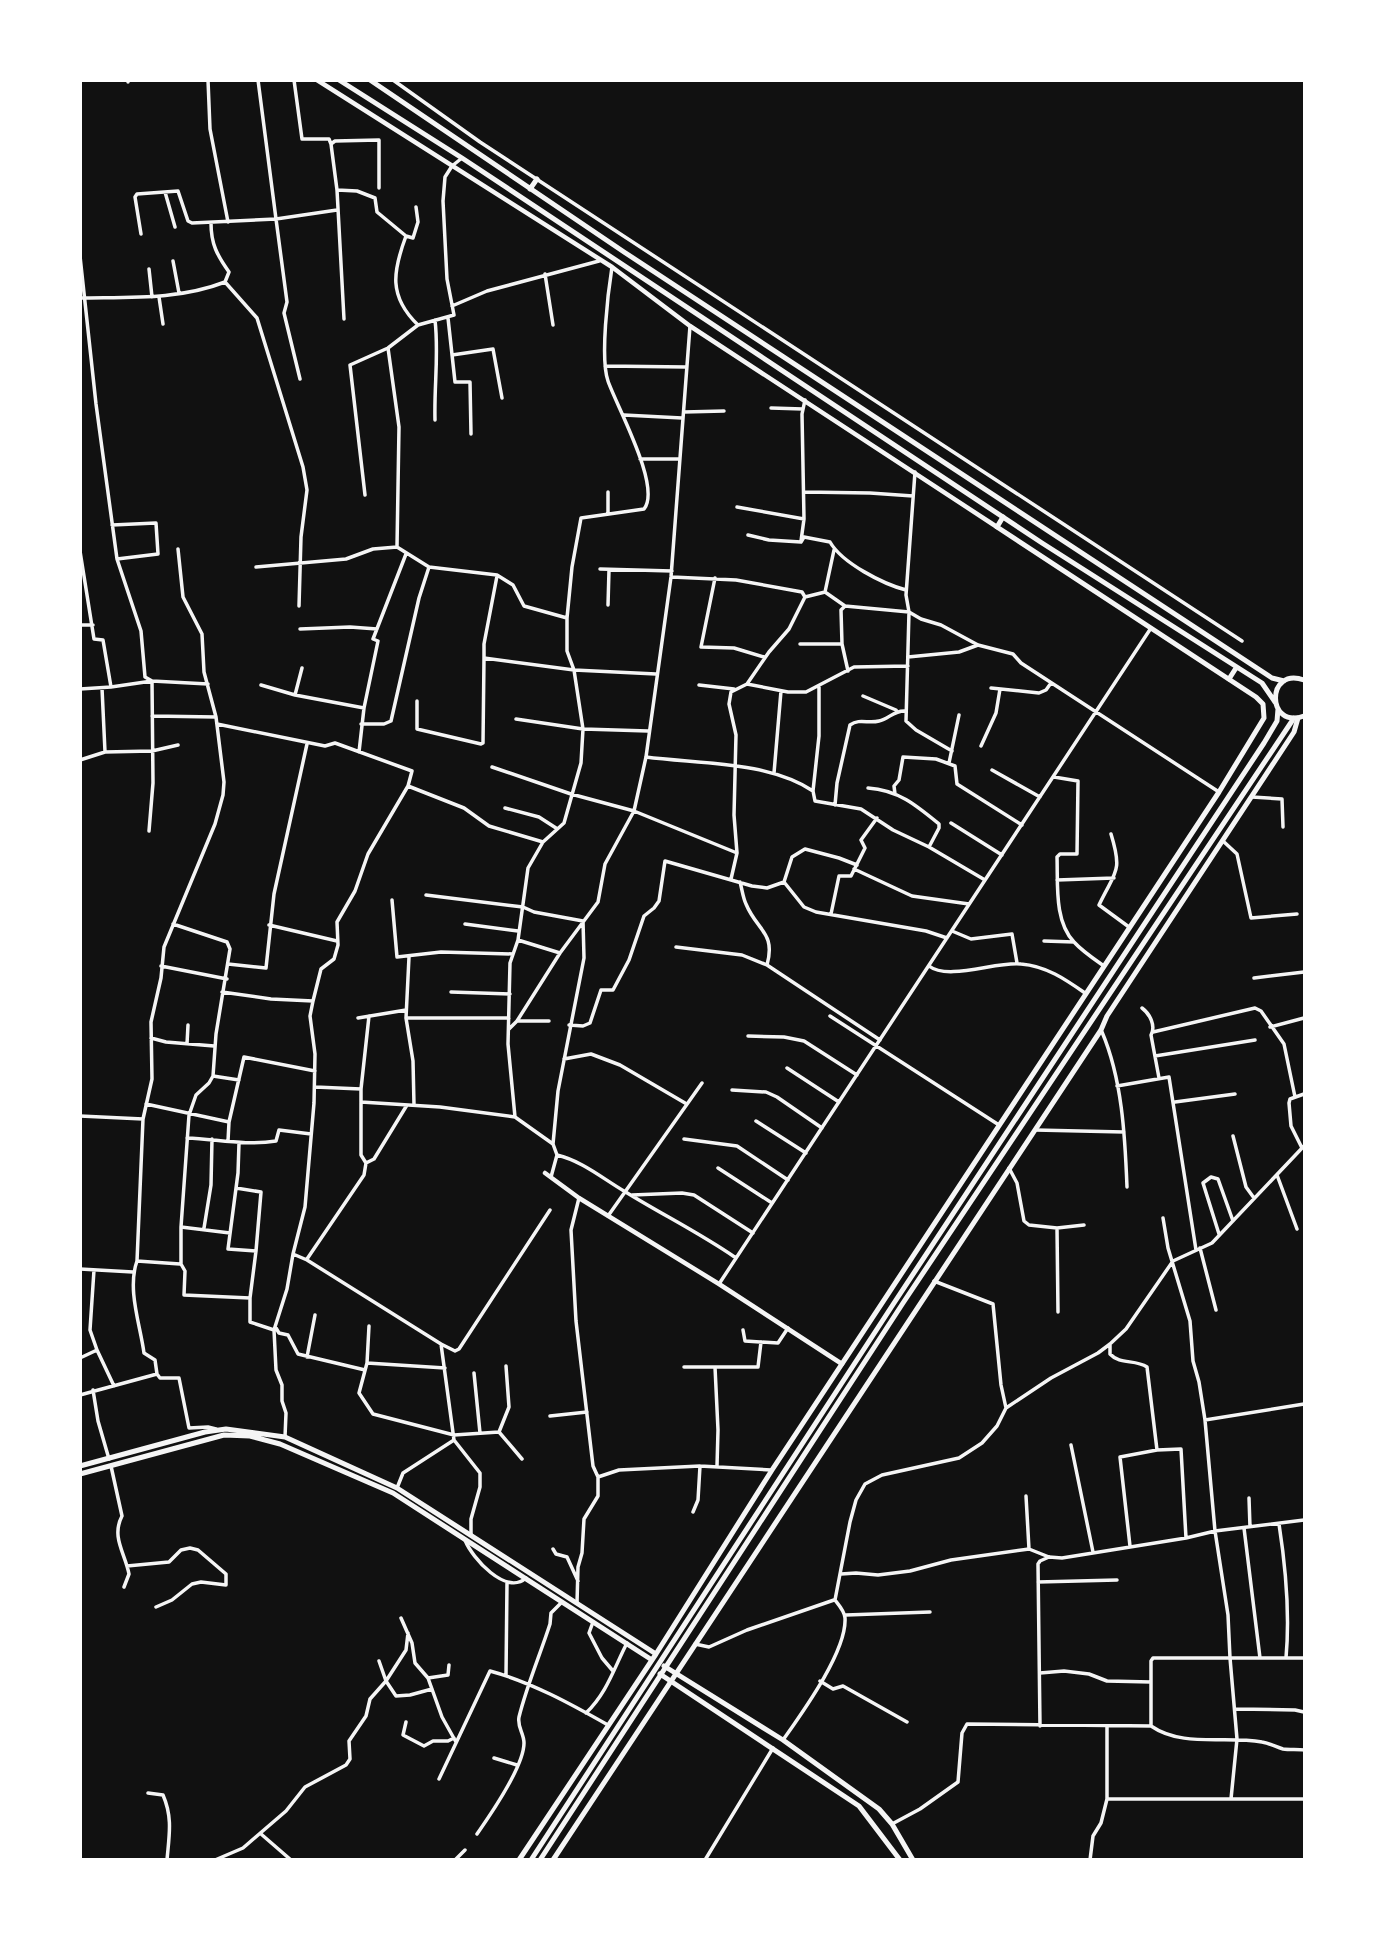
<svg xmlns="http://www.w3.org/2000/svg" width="1385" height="1940" font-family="'DejaVu Sans',sans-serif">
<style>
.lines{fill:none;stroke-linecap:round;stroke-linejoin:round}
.minor{stroke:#f5f5f5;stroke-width:3.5}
.tertiary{stroke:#f5f5f5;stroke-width:4.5}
.secondary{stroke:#f5f5f5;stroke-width:5}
.primary{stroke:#f5f5f5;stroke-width:5}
</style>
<rect width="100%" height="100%" fill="#111"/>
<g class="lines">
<path class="minor" d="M128,80v2
M208,80l2,49 18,93
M294,80l8,59h27l2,5 6,46 7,129
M393,80l87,62 762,499
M331,144l4,-3 44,-1v48
M337,190l20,1 18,7 2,14 29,24
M165,192l10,35
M416,207l2,15 -5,16 -7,-2c-13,35 -18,60 12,89
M141,234l-6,-37 2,-3 41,-3 10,30 4,2 84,-4 -18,-139
M80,256l16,148 21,155 24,72 4,46 7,4 56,3
M173,261l6,32
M149,269l3,28
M545,274l8,51
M225,282l32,36 46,149 4,23 -6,47 -2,69
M159,297l4,27
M80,298c49,-1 99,2 145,-16l4,-10c-12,-17 -18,-28 -18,-49
M452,306l35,-15 112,-30
M448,318l7,64h15l1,52
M452,355l41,-6 9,49
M605,366l81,1
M300,379l-16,-66 3,-11 -11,-83 61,-9
M771,408l32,1
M684,412l40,-1
M624,415l58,3
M435,420c-1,-34 4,-66 0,-100
M640,459h40
M915,472l-9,123 3,17 -3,109 10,9 36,21
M804,492l66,1 43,3
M365,495l-15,-130 38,-17 30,-23 36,-10 -7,-36 -4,-78 2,-24 7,-11 10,-8
M737,507l67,12
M608,514v-22
M112,525l44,-2 2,31 -41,5
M748,535l21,5 32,2 3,-5 26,5c12,21 53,42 76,48
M801,541l3,-22 -2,-105 3,-14
M397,547l32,20 68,8 16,10 11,21 43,12v33l7,19 9,59 -2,34 -17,60 -21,19 -15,26 -10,72 -8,23 -2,81 7,73
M80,551l14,88 9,1 8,47 -31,2
M256,567l90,-8 27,-10 24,-2 2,-120 -11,-79
M600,569l72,2
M497,576l-13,68v14l90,12 82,4
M672,577l64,3 66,12 3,5
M715,578l-14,69 33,1 30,9
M825,592l9,-42
M805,597l20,-5 20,14 64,6 12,7 20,6 37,20 35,9 8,9 198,129
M608,605l1,-35
M845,606l-4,4 1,34 6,27
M567,618l5,-51 9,-49 63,-9c18,-22 -28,-104 -36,-128 -8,-22 0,-89 4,-114
M80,625h13
M300,629l50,-2 27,2
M800,644h42
M908,657l51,-5 19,-7
M747,684l41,8h18l48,-25 54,-1
M261,685l34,10 69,13
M699,685l35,4
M111,687l41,-6 1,102 -4,48
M819,687v49l-6,55 2,10 46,8 32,21 36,17 56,33
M102,688l3,64 47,-1 26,-6
M991,688l48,5 7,-3 5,-7
M295,695l7,-27
M863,696l33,14
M417,701v28l64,15 2,-1 1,-85
M152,716l64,1
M516,719l67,10 65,2
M217,724l108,22 10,-3 77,28 -4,15 -40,68 -13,37 -18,31 1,23 -4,14 -13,10 -8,32 -3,15 5,38 -1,49 -9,104 -12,47 -6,35 -13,41 2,40 6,15v16l4,12 -1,24
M361,724h23l7,-3 28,-123 10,-31
M981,746l15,-33 4,-24
M359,752l5,-44 14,-67 -5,-2 33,-85
M646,757c53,7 122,4 167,34
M80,760l25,-8
M949,763l10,-48
M492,767l79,27 63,17 103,42
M992,770l48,27
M774,773l7,-82
M1054,777l24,4 -1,73h-17l-3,3c1,27 -3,64 17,85 8,9 20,17 30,24
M408,786l56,22 25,18 54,16
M868,788c30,2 48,17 71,36v4l-10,19
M895,794l-1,-8 5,-6 4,-23 33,2 19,7 2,18 65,41
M1252,797l30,2 1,28
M835,805l2,-22 13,-58c10,-7 18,-1 29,-4 10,-2 15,-11 27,-10
M505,808l34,9 17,11
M951,823l51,32
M1111,834c12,39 4,37 -12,71l30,22
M1223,841l14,13 14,64 46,-4
M854,869l58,27 57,8
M731,879l6,-26 -3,-38 2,-80 -7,-31 2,-12 16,-8 22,-32 20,-23 16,-32
M1057,880l57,-2
M740,882c2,7 3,16 6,22 11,27 30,28 21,61
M784,882l20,25 12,5 110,19 21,7
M784,882l8,-25 13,-8 34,9 18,7
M426,895l97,12 11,5 49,9 1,37 -26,133 -5,53
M392,900l5,57 44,-5 72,2
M831,914l8,-38h12l14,-28 -4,-8 16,-22
M173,924l54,18 3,7 -14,85 -3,42 -4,7 -13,12 -7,20 -8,112v37l4,7 -1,24 66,3
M465,924l53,7
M269,925l68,16
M952,931l19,8 41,-5 5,29
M518,940l42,13
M1044,941l30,1
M676,947l66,8 25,10 113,75
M409,957l-3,61 7,43 1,44
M228,964l38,4 8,-74 33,-150
M161,966l66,13
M929,966c19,15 68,-5 92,-2 25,2 44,15 64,29
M1254,978l50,-6
M222,992l49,7 42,2
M451,992l59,2
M1142,1008c8,6 14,18 9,27l8,43
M830,1016l169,109
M358,1018l48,-8
M406,1018h103
M517,1021h32
M569,1025l14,1 7,-3 11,-33h12l16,-30 15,-44 10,-8 5,-7 6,-40 87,25 15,2 17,-6
M1270,1027l34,-9
M509,1029l8,-8 43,-68 38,-51 7,-38 29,-53 12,-54 25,-180 19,-251
M1102,1032c20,47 23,103 25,155
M1153,1032l102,-24 6,3 23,33 11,53
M748,1036l36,1 20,4 53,34
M151,1038l15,4 48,4
M187,1044l1,-19
M1155,1056l100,-16
M564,1059l27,-5 29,11 65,38
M787,1068l52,34
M213,1076l26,4
M1117,1086l52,-9 27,173
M315,1087l46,2v66l5,8 8,-4 33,-54
M361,1089l8,-73
M732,1090l34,2 11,5 45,31
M361,1102l79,5 75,10 38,27 4,11 -6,22
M1175,1102l60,-8
M146,1104l83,18 -1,19
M80,1116l63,3
M756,1121l50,32
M229,1122l15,-65 71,14
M1035,1130l89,2
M1233,1136l13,51 8,11
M187,1138c29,1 59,8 89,3l3,-11 32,4
M684,1139l53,7 51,34
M239,1143l-1,30 -10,76 28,2
M1302,1148l-11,-22 -2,-23 1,-4 14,-5
M557,1155c25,6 45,23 67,36 37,23 76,42 112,67
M718,1168l54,35
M1009,1168l8,15 7,38 5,4 28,3 27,-3
M1277,1175l20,54
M236,1188l25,4 -5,59 -6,47v24l24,8
M632,1195l50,-2 12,2 59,38
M579,1198l-8,32 5,91 17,145 5,11 21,-7 81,-4 71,4
M608,1216l94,-133
M181,1227l49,6
M204,1228l7,-43 1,-46
M1057,1228l1,84
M1219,1234l-16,-51 8,-6 7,2 15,42
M1200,1248l16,62
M293,1254l14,6 134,84 13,96 26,33v14l-9,32v15
M307,1259l57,-84 2,-12
M137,1261l43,3
M80,1269l53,3
M94,1270l-4,60 7,20 17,36
M934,1281l59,23 8,81 5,23
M719,1284l432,-656
M369,1326l-2,37 -8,30 14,21 81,21 45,-3
M276,1328l3,5 9,2 10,19 67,16
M743,1330l2,11 33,2 10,-15
M441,1344l14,7 4,-2 91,-139
M1110,1344v10c10,11 25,5 37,13l10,83
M307,1357l8,-42
M80,1358l17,-8
M367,1363l78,5
M684,1367h74l3,-25
M715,1367l3,63 -1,36
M474,1373l6,60
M157,1374l-2,-14 -11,-7c-4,-29 -17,-64 -7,-92l6,-142 9,-40 -1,-57 10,-44 3,-31 51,-123 8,-29 1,-13 -8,-65 -12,-45 -2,-38 -19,-37 -5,-48
M93,1390l5,31 11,38
M80,1395l77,-21 3,4h19l10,50 19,-1 8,2
M550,1416l37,-4
M1205,1420l99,-16
M499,1432l10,-25 -3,-41
M499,1432l23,27
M1071,1445l22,107
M111,1466l11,50c-11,21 3,37 7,58l-5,13
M397,1488l6,-15 51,-33
M1026,1496l3,53
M1249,1498l1,29
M693,1512l5,-12 2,-34
M1279,1524c7,45 11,90 7,134
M1244,1528l16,130
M465,1540c7,18 41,56 61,38
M1130,1546l-10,-89 37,-7 24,-1 5,89
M553,1549l3,5 11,3 11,24
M127,1566l42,-4 12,-12 9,-2 8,2 28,24v11l-25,-3 -9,2 -20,16 -16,7
M841,1574l15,-1 22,2 32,-4 41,-11 78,-11 20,8 13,1 124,-20 29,-7 89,-11
M1038,1582l79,-2
M577,1603l1,-36 4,-14 2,-34 14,-23v-19
M846,1615l84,-3
M401,1618l11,25 3,20 13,15 14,39 14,25
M593,1622l-4,11 13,25 11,13
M695,1644l14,3 38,-17 87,-30
M379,1661l7,20 10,15 14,-1 22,-6
M1040,1673l24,-2 25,3 18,7 44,1
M506,1675l1,-92
M428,1678l20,-3 1,-10
M820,1681l13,8 10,-3 64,36
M1235,1709l60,1 9,2
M586,1713c21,-20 28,-45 41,-70
M406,1722l-3,13 21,11 9,-5h15l6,-3
M1040,1726l-2,-162 2,-3 9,-4
M1151,1726v-65l2,-3h77l-2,-43 -13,-84 -10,-111 -6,-38 -6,-21 -3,-40 -22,-73 -5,-30
M783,1740c19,-27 64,-89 62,-122 0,-6 -6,-13 -10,-18l15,-78 6,-22 9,-16 17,-9 77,-17 23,-15 15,-17 9,-18 45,-30 47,-25 12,-9 16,-15 47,-68 39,-18 92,-97
M494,1758l23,7
M439,1779l51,-108c41,11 81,33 118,54
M148,1793l15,2c10,23 6,41 4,65
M1107,1799h197
M1231,1799l6,-60 -7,-81h74
M892,1824l28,-15 38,-27 4,-49 5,-9 184,2c32,22 74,9 111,16 7,1 14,5 21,7 7,1 15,0 21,1
M261,1834l30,26
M477,1834c14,-20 47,-68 47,-91 0,-10 -7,-16 -5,-26 8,-32 21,-62 31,-93l1,-11 10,-10
M215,1860l28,-12 43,-37 19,-24 41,-22 4,-6 -1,-18 17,-25 4,-17 16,-18 20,-31 2,-17
M455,1860l10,-10
M705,1860l68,-112
M1090,1860l3,-24 8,-13 6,-24v-72"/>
<path class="tertiary" d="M317,80l295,187 78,59 307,201
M545,1173l34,25 140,86 123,80"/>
<path class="secondary" d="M80,1466l125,-34 21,-3 59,8 112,51 259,166
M80,1474l144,-39 26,1 30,8 113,49 259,167
M519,1860l137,-206 116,-184 447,-678 45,-74 -1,-14 -7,-7 -259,-170 6,-10
M553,1860l548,-830 6,-14 187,-284 4,-14"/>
<path class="primary" d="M339,80l123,78 580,385 220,140 13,19
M370,80l254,172 648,426 12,3
M530,189l7,-10
M1229,679l7,-11
M1304,680c-38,-14 -38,50 0,36
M664,1666l119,74 96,69 13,15 21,36
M660,1674l199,132 41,54
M531,1860l363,-557 370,-560 13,-22 1,-12
M540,1860l363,-557 391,-585"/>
</g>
<rect width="1385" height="1940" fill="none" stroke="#ffffff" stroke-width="164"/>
</svg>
